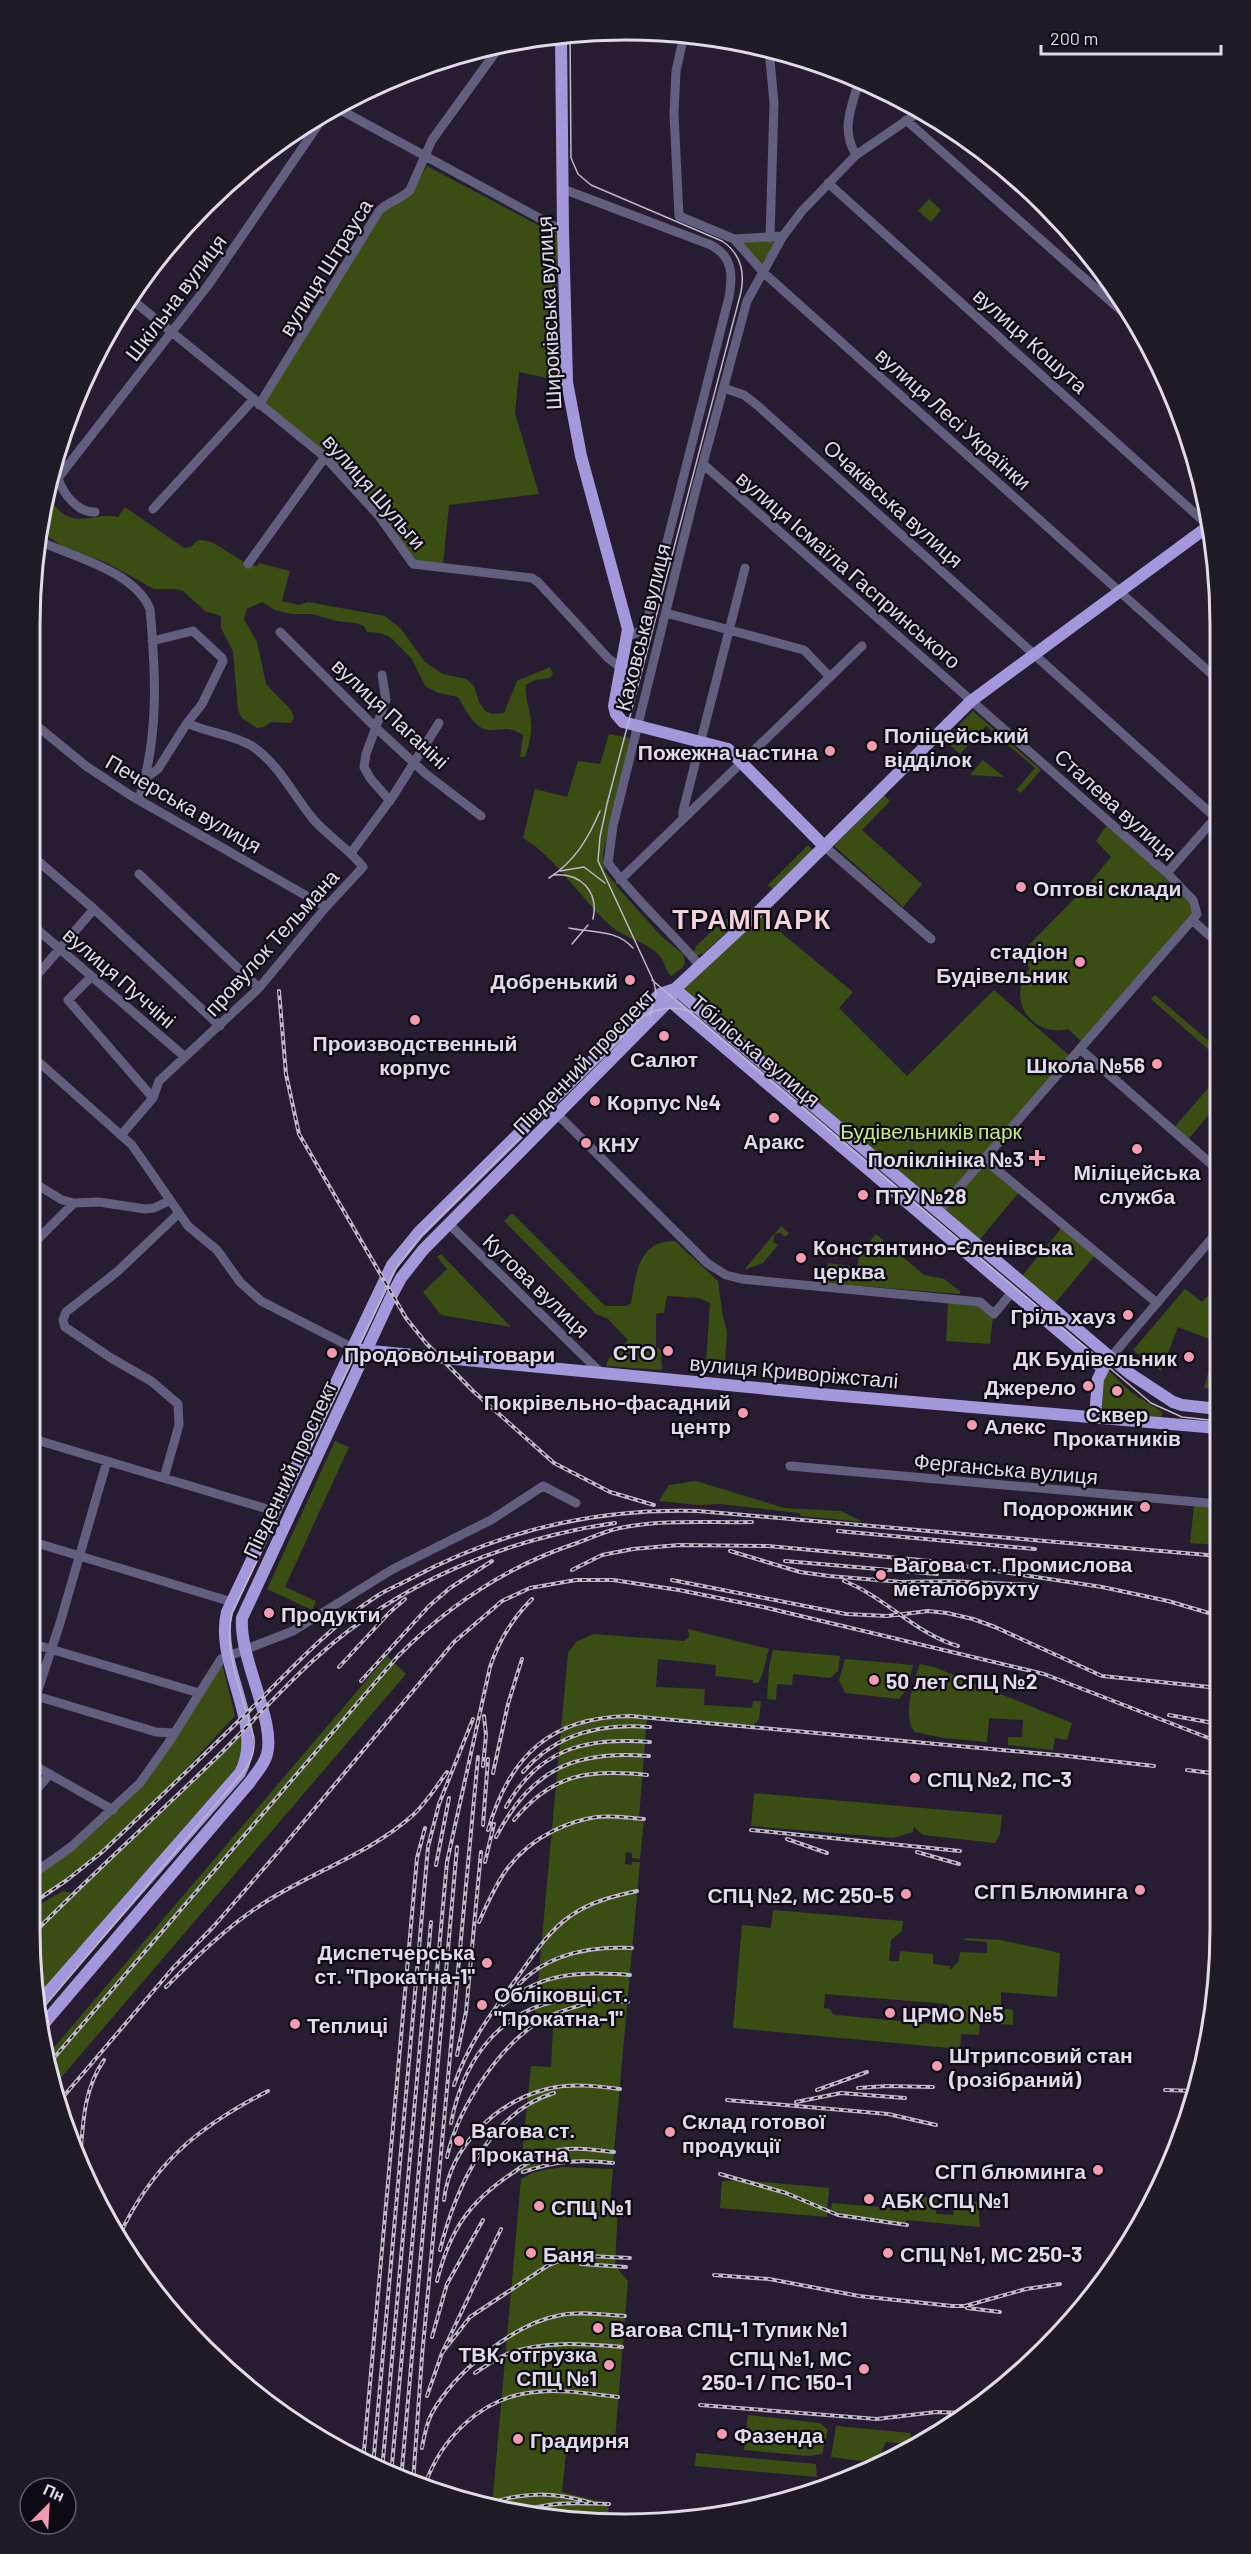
<svg xmlns="http://www.w3.org/2000/svg" width="1251" height="2554" font-family="Barlow,sans-serif">
<style>
.green{fill:#3a4d13;fill-rule:evenodd}
.lines{fill:none;stroke-linecap:round;stroke-linejoin:round}
.minor{stroke:#625e7e;stroke-width:9}
.major{stroke:#a398dc;stroke-width:12}
.tram{stroke:#bfb8c8;stroke-width:1.5}
.rail-casing{stroke:#bfb8c8;stroke-width:4}
.rail{stroke:#0e0a13;stroke-width:1.5;stroke-dasharray:4.5;stroke-linecap:butt}
.poi-dot{fill:#f29ab0;stroke:#0e0a13;stroke-width:2}
.labels{text-anchor:middle;dominant-baseline:central;stroke-width:4.5;stroke-linejoin:round;paint-order:stroke}
.street-label{font-size:21px;fill:#e1dae9;stroke:#0e0a13}
.poi-label{font-size:21px;font-weight:bold;fill:#e1dae9;stroke:#0e0a13;text-anchor:start}
.park-label{font-size:21px;fill:#c4ed7e;stroke:#0e0a13}
.district-label{font-size:27px;font-weight:bold;letter-spacing:1.5px;fill:#f5d2d9;stroke:#0e0a13}
.rim{fill:none;stroke:#e1dae9;stroke-width:3}
</style>
<rect width="100%" height="100%" fill="#271d32"/>
<path class="green" d="M427,166l130,69 1,76 4,70 -43,-9 -4,41 24,81 -90,11 -6,59 -29,-3 -34,-48 -117,-108 97,-159 27,-38 24,-14z
M929,199l12,11 -10,12 -13,-11z
M783,236l-20,36 -29,-33z
M46,497c7,5 12,15 21,19 18,8 34,-4 51,1l7,-10 59,41 7,-1 7,-7c22,-1 37,23 59,26l2,-3 31,8 -8,30 17,4 9,-3 77,14 16,13 24,33 18,12 23,5 8,7 5,16 6,9 7,3 12,-1 13,-32 33,-14 3,7 -3,4 -15,2 -9,5c-1,12 2,18 4,29 3,15 0,29 -5,43h-5l3,-22c-13,-9 -18,-5 -32,-5 -16,1 -26,-22 -33,-33l-20,-4 -13,-7 -13,-27 -22,-22 -10,-4 -13,-1 -3,-6 -8,-3 -20,-2 -24,-7h-21l-16,-4 -13,-8 -15,7 -3,10 13,23 9,42 25,26 3,7 -3,6 -20,-1 -7,5 -7,1 -15,-10 -4,-8 -5,-59 -12,-23v-12l-16,-5 -22,-20 -8,-2h-21l-47,-26 -45,-17 -22,-15z
M973,711l68,59 -20,23 -5,-3 19,-22 -49,-42 -26,28 -16,-14z
M609,734l21,4 -27,116 2,17 15,19 41,46 22,18 2,8 -2,5 -12,9c-7,-7 -6,-16 -14,-23 -13,-12 -32,-15 -45,-26 -31,-27 -53,-67 -89,-89l12,-49 32,8 11,-36 22,3z
M983,760l21,17 -34,-2z
M884,795l6,6 -28,29 60,54 -19,23 -69,-61z
M1106,826l5,2 81,75 3,8 -113,131 -14,-13c-37,9 -63,-31 -38,-61l-12,-12 70,-71 23,-28 -15,-16z
M808,845l5,5 -39,40 -6,-5z
M757,913l96,79 -14,16 68,68 87,-86 78,68 -88,101 37,31 -45,54 -301,-255z
M730,918l4,5 -1,3 -29,27 -8,3 -3,-3 3,-7 28,-26z
M1155,995l62,53v9l-66,-58z
M1217,1078v27l-31,37 -14,-12z
M512,1213l93,93h21l5,-3c5,-28 7,-63 44,-62l43,40 5,36 4,14 -2,35 -19,-2 4,-61 -11,-5 -32,-2 -3,17h-7l-1,2v33l5,1 1,21 -56,-4c3,-13 15,-17 22,-26l-20,-21 -12,-5 -92,-93z
M781,1226l8,7 -4,4 -4,-4 -6,1 -2,8 5,3 -15,18 -19,7z
M1063,1226l34,27 -46,55 -33,-27z
M876,1234l48,41 20,4 17,13 -2,2 -132,-11 1,-20 29,4 2,-13z
M441,1254l70,73 -70,-12 -18,-23 24,-23 -10,-12z
M1218,1284v105l-14,-1 13,-46 -39,-15 -17,44 -28,-21 52,-61 17,13z
M948,1303l31,3 14,11 -3,27 -44,-3z
M1108,1370l24,23 30,19 -1,5 -59,-5 2,-39z
M335,1441l14,6 -64,140 31,14 -4,9 -45,-21z
M696,1481l88,27 57,3 22,11 -62,-6 -2,-3 -78,-9 -23,1 -39,-4 10,-16z
M1194,1505l25,2v38l-29,-2z
M688,1629l81,20c-3,9 -6,28 -11,34h-5v-3l-38,-4 1,-11 -58,-6 -2,28 49,2 -1,16 48,3 1,-7h8l-2,19 -7,6 -105,-10 -8,102 5,1 -4,40 -8,-1v-5l-6,-1 -1,12 6,1 1,-3h8l-27,301c-33,-3 -62,-2 -93,10l11,-107 20,1 2,-39 -19,-2 34,-373 8,-11 18,-8 90,7 5,-4z
M773,1650l67,6 -2,15 -8,7 -37,-4 -1,11 -15,-1 -1,16 -9,-1 2,-33z
M387,1656l19,18 -353,413 -8,-29z
M221,1659l14,57c-63,66 -124,143 -205,189v-29l110,-93z
M845,1659l68,6 -6,24 -8,10 -54,-6 -6,-13z
M920,1664l14,3 138,56 -5,17 -12,-2 -2,12 -45,-5v-8h14l1,-17 -34,-2 -2,24 -43,-4 -29,-6c-13,-14 -2,-51 5,-68z
M246,1729l-2,35 -207,241 -7,-95 33,-19 10,2z
M754,1793l248,22 -2,19 -5,9 -72,-8 -9,-8 -1,5 -20,6 -142,-12z
M773,1910l130,11 -1,10 -11,9 -2,21h10l1,-10 33,3v10l17,2v4l9,-9 1,-9 27,1v-11l-23,-2 1,-2 36,2 59,13 -3,44 -56,-5v16l12,2v15l-33,-2 -1,12 -18,-1 -1,15 -227,-21 9,-103 29,3zM825,1994l122,10 2,3 -4,3 -2,15 -107,-10 -3,-1 -3,-5 -6,-1z
M563,2167l50,2 -3,33 8,1 -3,63 13,15 -13,159 -47,-6 -6,58 47,12 -2,18 -98,-10 -17,-5 29,-328 13,-7z
M742,2180l87,8 -2,29 -107,-9 2,-27z
M912,2196l25,2 -1,16 17,1 2,-15 23,2 2,25 -74,-7 -1,4 -49,-7 -25,-7 1,-7 72,6v3h5z
M748,2415l72,8 8,7 -6,24 -13,2 -65,-6z
M836,2426l75,7 -1,11 -24,-2 -7,15 -18,4 -30,-4z
M696,2453l120,11 1,13 -122,-11z"/>
<g class="lines">
<path class="minor" d="M684,35l-8,36 -2,43 5,102 55,23 49,-3
M769,49l5,54 -4,135
M335,107l228,124
M906,120l230,204
M856,155c-16,-26 -4,-48 3,-75
M828,183l382,344
M563,189l148,56c22,12 22,30 18,52l-82,324c-5,9 -9,13 -19,15
M734,239l29,33 453,406
M131,299l194,158 54,59 34,48 119,14 6,4 70,76 13,10
M724,388l20,7 13,10 460,414
M259,405l120,-194c9,-10 23,-12 31,-21l22,-50 68,-94
M703,464l464,409 26,27 4,14 -5,6 25,22
M153,509l100,-109
M95,512c-17,1 -32,-18 -37,-34l151,-194 120,-175
M39,541c35,16 95,30 111,68 6,67 9,126 -11,191
M248,564l77,-107
M666,613l138,37 26,27
M280,632l93,93 53,49 55,42
M382,675l4,25 -20,54 -2,13 6,11 20,23
M31,721l55,45 44,29 196,112
M146,778l12,-9 29,-46 15,-19 21,-43 -1,-3 -29,-27 -41,10
M683,818v-7l62,-243
M824,846l107,93
M351,853l42,-57 46,-73
M31,855l63,54 126,117
M1167,873l50,-57
M139,874l120,114
M620,880l242,-234
M31,924l154,133
M700,966c-29,-35 -66,-67 -92,-103l5,-37 83,-337 51,-188 36,-65 19,-25 54,-56 63,-43
M91,977l-23,23 85,98
M31,982l63,-73
M1080,1049l138,121
M31,1055l101,90 56,81 29,24 23,32 21,19 90,46
M558,1115l149,148 19,12 16,4 238,23 14,12 18,-22
M122,1134l31,-36 6,-17 100,-93 67,-81 37,-40c-14,-18 -34,-30 -49,-47 -21,-25 -35,-56 -62,-74 -20,-12 -44,-13 -65,-23
M984,1159l173,144
M31,1181l31,19 12,3 25,-1 46,7 9,-1 15,-7
M938,1212l254,-292
M449,1224l152,149
M31,1246l43,-43
M1111,1357l107,-126
M30,1438l244,73
M790,1466l429,38
M164,1478l15,-53 -1,-21 -27,-23 -40,-23 -46,-31 -2,-7 3,-8 52,-41 60,-57
M30,1541l202,61
M30,1643l169,50
M33,1695l123,37 18,1
M36,1696l24,-73 47,-162
M30,1763l83,47
M30,1797l20,-23
M30,1876l41,-29 69,-64 29,-41 52,-83 72,-28 100,-62 98,-49 52,-34 33,17"/>
<path class="major" d="M561,35l2,196 4,151 14,74 47,173 -14,77 2,8 7,8 105,27 96,97
M675,989l454,384 44,29 9,3 36,4
M664,996l438,372
M361,1350l470,45 387,33
M1095,1417l3,-38 8,-16
M37,2005l203,-232c26,-48 -26,-108 -13,-161l165,-347 27,-33 241,-238 15,-5
M40,2028l210,-246c6,-9 15,-18 17,-28 9,-33 -28,-95 -25,-136l150,-323 9,-17 22,-28 246,-249 6,-12 82,-76 214,-212 239,-176"/>
<path class="tram" d="M570,34l1,124 7,16 13,11 131,56c18,12 23,30 19,51l-134,512 -7,33 -2,24 56,121 2,12 -6,22
M560,871l24,-4 21,16
M553,875c28,-3 46,17 40,44
M549,878c26,-17 39,-39 51,-67
M569,928c24,5 47,1 64,20
M572,944l16,-19
M652,980l499,423 31,14 36,4
M38,2014l202,-238c10,-12 15,-22 14,-38 -9,-37 -32,-88 -22,-125l163,-343 25,-33 221,-219c15,-11 34,-12 52,-6"/>
<defs>
<path id="rail" d="M279,991l7,83 13,60 107,184 20,25 47,48 81,72 56,29 44,13
M838,1531l197,18
M730,1551l70,21 29,4 73,6 47,-1 86,4
M785,1561l152,13
M572,1570l30,-15 31,-6 46,-4 89,1 163,15 171,26 66,14 51,15
M672,1580l174,34 41,2 41,-5 19,2 26,6 22,8 107,49 117,12
M844,1581c41,16 72,53 114,65
M339,1667l50,-54 16,-14
M361,1681l68,-75 21,-18 42,-27
M1169,1715l50,9
M483,1766l3,-31 -2,-19
M1187,1770l32,4
M523,1772c33,-39 79,-49 127,-45
M493,1773l15,-69 14,-45
M506,1807c33,-59 81,-70 144,-65
M514,1820c39,-47 76,-51 133,-45
M483,1825l5,-66
M488,1830c22,-75 63,-113 142,-114l437,40 87,10
M751,1830l209,21
M496,1837c35,-68 79,-87 153,-81
M787,1839l40,14
M917,1852l42,12
M485,1862l9,-38
M436,1865l13,-67
M30,1905l37,-25 34,-27c51,-48 101,-96 151,-145 39,-39 78,-82 125,-112 11,-7 22,-11 33,-17 91,-49 185,-71 288,-68l521,45
M479,1922c18,-41 32,-70 74,-91 14,-7 29,-12 44,-14 16,-2 31,1 47,2
M31,1936c59,-60 122,-117 183,-176 35,-34 67,-71 103,-103 83,-75 188,-118 298,-134
M519,1984c30,-31 72,-38 113,-36
M166,1987c31,-31 64,-63 101,-86 47,-30 104,-48 146,-86 13,-12 23,-28 34,-43
M503,2005c37,-33 80,-34 127,-30
M457,2055l9,-43 15,-160
M47,2066l351,-410c52,-52 109,-90 179,-113 14,-5 28,-12 43,-15 42,-9 89,-5 132,-6
M454,2085c16,-45 37,-71 65,-110 15,-21 29,-43 50,-58 20,-15 45,-21 68,-26
M858,2088l29,-2 46,1
M817,2090l50,-18
M1165,2090l32,1
M727,2100l161,14 48,11
M796,2102l45,-9 64,5
M57,2104l116,-136 41,-42 71,-82 169,-202 48,-41 28,-13 46,-8h37l66,10 84,17 281,67 175,68
M451,2123c13,-67 54,-121 126,-124 17,-1 34,1 51,3
M447,2157c11,-50 57,-121 105,-142 11,-5 24,-8 35,-12
M80,2161c3,-36 3,-71 24,-101
M523,2172c33,-11 56,-13 90,-9
M720,2174l66,19 52,22 69,10
M444,2200c6,-54 52,-98 103,-111 23,-6 49,-3 73,0
M118,2238c35,-74 78,-110 150,-147
M440,2250c15,-60 49,-138 114,-157
M581,2264l45,3
M714,2275l55,4 90,17 93,10h13l61,-17 34,-5
M437,2281c13,-52 33,-80 77,-109 14,-10 28,-19 45,-22 18,-3 37,0 55,2
M967,2308l33,4
M432,2337l15,-53 36,-64
M442,2353l28,-36 77,-51 22,-9 19,-1 42,2
M475,2373c11,-7 20,-14 32,-19 35,-14 79,-10 115,-7
M427,2396l15,-43 59,-124
M700,2405l177,14 59,-7 33,1
M422,2448c2,-11 4,-24 10,-35 23,-41 82,-90 129,-98 21,-4 43,0 64,1
M363,2462l54,-604 8,-30
M373,2466l55,-619 11,-43 34,-85
M382,2471l49,-549
M391,2475l56,-613 43,-195c9,-27 22,-48 42,-68
M401,2480l56,-633
M413,2483l9,-127 56,-599
M424,2487c17,-49 58,-91 112,-95 27,-3 55,2 82,5
M485,2505c38,-14 68,-13 107,-2
M518,2513c30,-12 59,-10 91,-9"/>
</defs>
<use href="#rail" class="rail-casing"/>
<use href="#rail" class="rail"/>
</g>
<g class="poi-dot">
<circle cx="872" cy="746" r="6"/>
<circle cx="830" cy="751" r="6"/>
<circle cx="1021" cy="887" r="6"/>
<circle cx="1080" cy="962" r="6"/>
<circle cx="630" cy="980" r="6"/>
<circle cx="415" cy="1020" r="6"/>
<circle cx="664" cy="1036" r="6"/>
<circle cx="1157" cy="1064" r="6"/>
<circle cx="595" cy="1101" r="6"/>
<circle cx="774" cy="1118" r="6"/>
<circle cx="586" cy="1143" r="6"/>
<circle cx="1137" cy="1149" r="6"/>
<path d="M1034 1149h6v6h6v6h-6v6h-6v-6h-6v-6h6z"/>
<circle cx="863" cy="1195" r="6"/>
<circle cx="801" cy="1258" r="6"/>
<circle cx="1128" cy="1315" r="6"/>
<circle cx="668" cy="1351" r="6"/>
<circle cx="332" cy="1353" r="6"/>
<circle cx="1189" cy="1357" r="6"/>
<circle cx="1088" cy="1386" r="6"/>
<circle cx="1117" cy="1391" r="6"/>
<circle cx="743" cy="1413" r="6"/>
<circle cx="972" cy="1425" r="6"/>
<circle cx="1145" cy="1507" r="6"/>
<circle cx="881" cy="1575" r="6"/>
<circle cx="269" cy="1613" r="6"/>
<circle cx="874" cy="1680" r="6"/>
<circle cx="915" cy="1778" r="6"/>
<circle cx="1140" cy="1890" r="6"/>
<circle cx="906" cy="1894" r="6"/>
<circle cx="487" cy="1963" r="6"/>
<circle cx="482" cy="2005" r="6"/>
<circle cx="890" cy="2013" r="6"/>
<circle cx="295" cy="2024" r="6"/>
<circle cx="937" cy="2066" r="6"/>
<circle cx="670" cy="2132" r="6"/>
<circle cx="459" cy="2141" r="6"/>
<circle cx="1098" cy="2170" r="6"/>
<circle cx="869" cy="2199" r="6"/>
<circle cx="539" cy="2206" r="6"/>
<circle cx="531" cy="2253" r="6"/>
<circle cx="888" cy="2253" r="6"/>
<circle cx="598" cy="2328" r="6"/>
<circle cx="609" cy="2365" r="6"/>
<circle cx="864" cy="2369" r="6"/>
<circle cx="722" cy="2434" r="6"/>
<circle cx="518" cy="2439" r="6"/>
</g>
<g class="labels">
<g class="street-label">
<text transform="translate(325 267) rotate(-58)">вулиця Штрауса</text>
<text transform="translate(175 297) rotate(-53)">Шкільна вулиця</text>
<text transform="translate(548 313) rotate(-93)">Широківська вулиця</text>
<text transform="translate(1031 340) rotate(42)">вулиця Кошута</text>
<text transform="translate(954 418) rotate(42)">вулиця Лесі Українки</text>
<text transform="translate(375 491) rotate(49)">вулиця Шульги</text>
<text transform="translate(894 503) rotate(42)">Очаківська вулиця</text>
<text transform="translate(849 569) rotate(41)">вулиця Ісмаїла Гаспринського</text>
<text transform="translate(642 627) rotate(-76)">Каховська вулиця</text>
<text transform="translate(391 713) rotate(43)">вулиця Паганіні</text>
<text transform="translate(184 803) rotate(30)">Печерська вулиця</text>
<text transform="translate(1116 804) rotate(42)">Сталева вулиця</text>
<text transform="translate(271 942) rotate(-48)">провулок Тельмана</text>
<text transform="translate(120 977) rotate(41)">вулиця Пуччіні</text>
<text transform="translate(756 1050) rotate(40)">Тбіліська вулиця</text>
<text transform="translate(583 1061) rotate(-46)">Південний проспект</text>
<text transform="translate(537 1285) rotate(44)">Кутова вулиця</text>
<text transform="translate(794 1371) rotate(5)">вулиця Криворіжсталі</text>
<text transform="translate(1006 1468) rotate(5)">Ферганська вулиця</text>
<text transform="translate(289 1469) rotate(-65)">Південний проспект</text>
</g>
<g class="poi-label">
<text x="884" y="734">Поліцейський<tspan x="884" dy="24">відділок</tspan></text>
<text x="818" y="751" text-anchor="end">Пожежна частина</text>
<text x="1033" y="887">Оптові склади</text>
<text x="1068" y="950" text-anchor="end">стадіон<tspan x="1068" dy="24">Будівельник</tspan></text>
<text x="618" y="980" text-anchor="end">Добренький</text>
<text x="415" y="1042" text-anchor="middle">Производственный<tspan x="415" dy="24">корпус</tspan></text>
<text x="664" y="1058" text-anchor="middle">Салют</text>
<text x="1145" y="1064" text-anchor="end">Школа №56</text>
<text x="607" y="1101">Корпус №4</text>
<text x="774" y="1140" text-anchor="middle">Аракс</text>
<text x="598" y="1143">КНУ</text>
<text x="1024" y="1158" text-anchor="end">Поліклініка №3</text>
<text x="1137" y="1171" text-anchor="middle">Міліцейська<tspan x="1137" dy="24">служба</tspan></text>
<text x="875" y="1195">ПТУ №28</text>
<text x="813" y="1246">Констянтино-Єленівська<tspan x="813" dy="24">церква</tspan></text>
<text x="1116" y="1315" text-anchor="end">Гріль хауз</text>
<text x="656" y="1351" text-anchor="end">СТО</text>
<text x="344" y="1353">Продовольчі товари</text>
<text x="1177" y="1357" text-anchor="end">ДК Будівельник</text>
<text x="1076" y="1386" text-anchor="end">Джерело</text>
<text x="731" y="1401" text-anchor="end">Покрівельно-фасадний<tspan x="731" dy="24">центр</tspan></text>
<text x="1117" y="1413" text-anchor="middle">Сквер<tspan x="1117" dy="24">Прокатників</tspan></text>
<text x="984" y="1425">Алекс</text>
<text x="1133" y="1507" text-anchor="end">Подорожник</text>
<text x="893" y="1563">Вагова ст. Промислова<tspan x="893" dy="24">металобрухту</tspan></text>
<text x="281" y="1613">Продукти</text>
<text x="886" y="1680">50 лет СПЦ №2</text>
<text x="927" y="1778">СПЦ №2, ПС-3</text>
<text x="1128" y="1890" text-anchor="end">СГП Блюминга</text>
<text x="894" y="1894" text-anchor="end">СПЦ №2, МС 250-5</text>
<text x="475" y="1951" text-anchor="end">Диспетчерська<tspan x="475" dy="24">ст. "Прокатна-1"</tspan></text>
<text x="494" y="1993">Обліковці ст.<tspan x="494" dy="24">"Прокатна-1"</tspan></text>
<text x="902" y="2013">ЦРМО №5</text>
<text x="307" y="2024">Теплиці</text>
<text x="949" y="2054">Штрипсовий стан<tspan x="949" dy="24">(розібраний)</tspan></text>
<text x="682" y="2120">Склад готової<tspan x="682" dy="24">продукції</tspan></text>
<text x="471" y="2129">Вагова ст.<tspan x="471" dy="24">Прокатна</tspan></text>
<text x="1086" y="2170" text-anchor="end">СГП блюминга</text>
<text x="881" y="2199">АБК СПЦ №1</text>
<text x="551" y="2206">СПЦ №1</text>
<text x="543" y="2253">Баня</text>
<text x="900" y="2253">СПЦ №1, МС 250-3</text>
<text x="610" y="2328">Вагова СПЦ-1 Тупик №1</text>
<text x="597" y="2353" text-anchor="end">ТВК, отгрузка<tspan x="597" dy="24">СПЦ №1</tspan></text>
<text x="852" y="2357" text-anchor="end">СПЦ №1, МС<tspan x="852" dy="24">250-1 / ПС 150-1</tspan></text>
<text x="734" y="2434">Фазенда</text>
<text x="530" y="2439">Градирня</text>
</g>
<g class="park-label">
<text x="931" y="1130">Будівельників парк</text>
</g>
<g class="district-label">
<text x="752" y="918">ТРАМПАРК</text>
</g>
</g>
<path d="M0 0H1251V2554H0ZM625 40H625A585 585 0 0 1 1210 625V1929A585 585 0 0 1 625 2514H625A585 585 0 0 1 40 1929V625A585 585 0 0 1 625 40Z" fill="#1f1b24" fill-rule="evenodd"/>
<path class="rim" d="M625 40H625A585 585 0 0 1 1210 625V1929A585 585 0 0 1 625 2514H625A585 585 0 0 1 40 1929V625A585 585 0 0 1 625 40Z"/>
<g transform="translate(48 2506) rotate(24)"><circle r="28" fill="#0e0a13" stroke="#625d69" stroke-width="1.5"/>
<path d="M0-4.5L10 22L0 15L-10 22Z" fill="#f29ab0"/>
<text y="-9" font-size="16" font-weight="bold" text-anchor="middle" fill="#e1dae9">Пн</text>
</g>
<path d="M1041 45v9h180v-9" fill="none" stroke="#e1dae9" stroke-width="3"/>
<text x="1050" y="45" font-size="18" fill="#e1dae9" stroke="#0e0a13" stroke-width="4.5" paint-order="stroke">200 m</text>
</svg>
